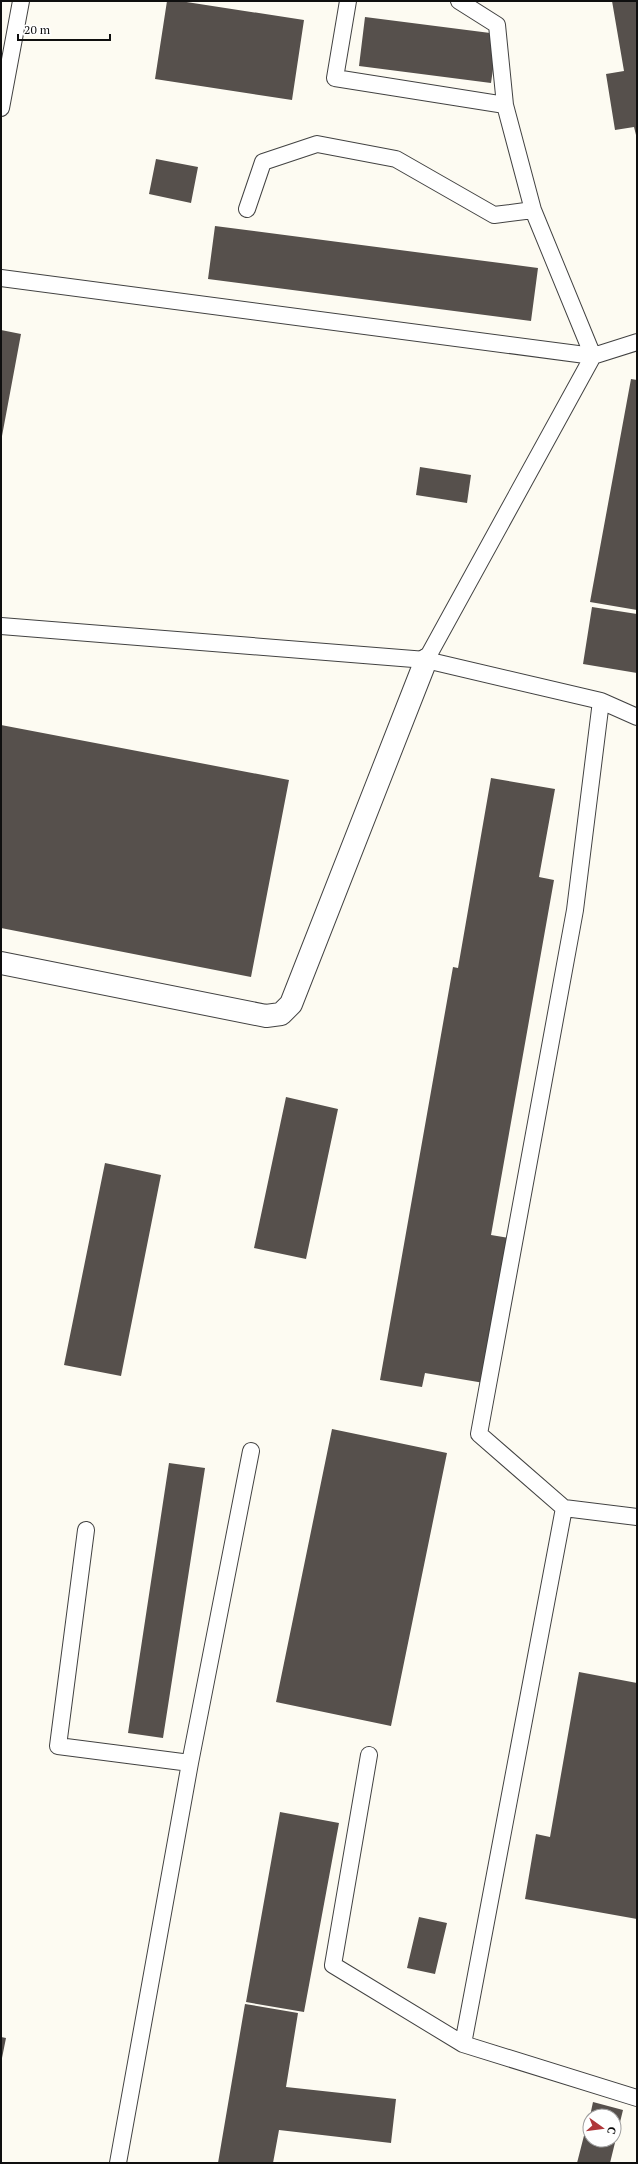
<svg xmlns="http://www.w3.org/2000/svg" width="638" height="2164" font-family="'PT Serif',serif">
<style>
.building{fill:#56504c}
.lines{fill:none;stroke-linecap:round;stroke-linejoin:round}
.service-casing{stroke:#424242;stroke-width:18}
.minor-casing{stroke:#424242;stroke-width:24}
.service{stroke:#fff;stroke-width:16}
.minor{stroke:#fff;stroke-width:22}
</style>
<rect width="100%" height="100%" fill="#fdfbf2"/>
<path class="building" d="M167,1h13l124,19 -12,80 -137,-21z
M612,1h25v138l-3,-12 -19,3 -9,-56 18,-3z
M365,17l133,17 -7,49 -132,-17z
M156,159l42,8 -7,36 -42,-9z
M215,226l323,42 -7,53 -323,-42z
M1,330l20,4 -19,102h-1z
M631,379l6,1v230l-47,-8z
M420,467l51,8 -4,28 -51,-8z
M592,607l45,7v59l-54,-9z
M1,725l288,55 -38,197 -250,-49z
M491,778l64,11 -16,88 15,3 -63,355 18,3 -25,145 -59,-10 -3,14 -42,-7 73,-413 5,1z
M286,1097l52,12 -32,150 -52,-11z
M105,1163l56,12 -40,201 -57,-11z
M332,1429l115,24 -56,273 -115,-24z
M169,1463l36,5 -42,270 -35,-5z
M579,1672l58,11v236l-112,-20 11,-65 14,3z
M280,1812l59,11 -35,189 -58,-10z
M419,1917l28,6 -12,51 -28,-6z
M245,2004l53,9 -12,74 110,12 -5,44 -112,-13 -6,33h-55z
M1,2037l5,1 -4,20h-1z
M593,2102l30,8 -13,53h-33l12,-47 1,24h24v-24h-24z"/>
<g class="lines">
<defs>
<path id="service" d="M348,1l-13,77 170,27
M1,108l20,-107
M247,209l16,-47 54,-18 79,15 98,56 39,-5
M1,278l592,78 -60,-146 -28,-105 -8,-80 -38,-24
M1,626l425,34 167,-304 44,-14
M426,660l175,41 -26,209 -96,524 85,74 -101,536
M601,701l36,16
M564,1508l73,9
M86,1530l-28,216 132,17
M369,1755l-36,210 130,79 174,54
M118,2163l72,-400 61,-312"/>
<path id="minor" d="M1,963l265,53 15,-2 10,-10 135,-344"/>
</defs>
<use href="#service" class="service-casing"/>
<use href="#minor" class="minor-casing"/>
<use href="#service" class="service"/>
<use href="#minor" class="minor"/>
</g>
<rect width="638" height="2164" fill="none" stroke="#0f0f0f" stroke-width="4"/>
<g transform="translate(602 2128) rotate(104)"><circle r="19" fill="#ffffff" stroke="#9f9f9f"/>
<path d="M0-3L7 15L0 10L-7 15Z" fill="#af373a"/>
<text y="-6" font-size="11" font-weight="bold" text-anchor="middle" fill="#0f0f0f">С</text>
</g>
<path d="M18 34v6h92v-6" fill="none" stroke="#0f0f0f" stroke-width="2"/>
<text x="24" y="34" font-size="12" fill="#0f0f0f" stroke="#ffffff" stroke-width="3" paint-order="stroke">20 m</text>
</svg>
